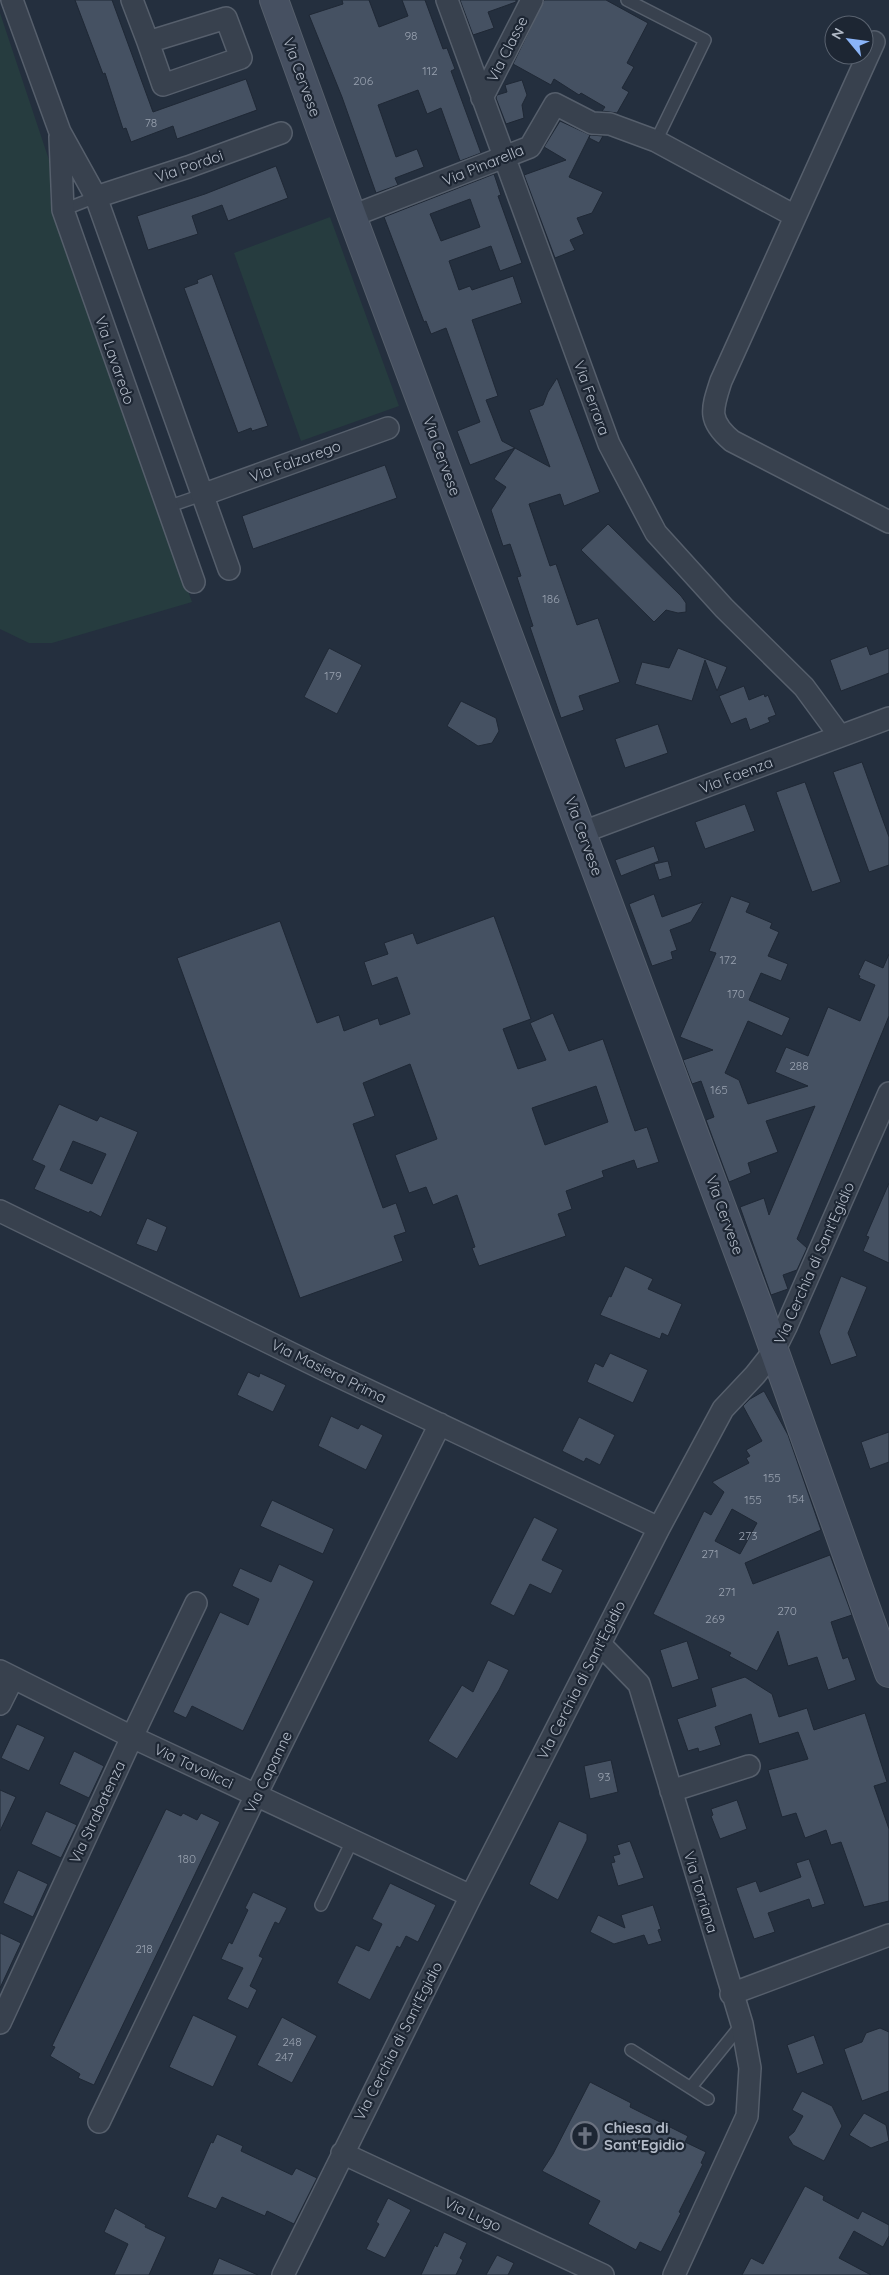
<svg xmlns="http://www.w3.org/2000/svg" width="889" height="2275" font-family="Quicksand,sans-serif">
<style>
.green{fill:#263c3f}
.building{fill:#455162;stroke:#1f2835;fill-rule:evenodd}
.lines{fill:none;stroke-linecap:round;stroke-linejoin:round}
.service-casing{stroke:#565f6c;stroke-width:14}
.minor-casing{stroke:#565f6c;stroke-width:24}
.secondary-casing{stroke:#565f6c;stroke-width:30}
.service{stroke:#38414e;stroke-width:11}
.minor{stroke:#38414e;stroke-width:21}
.secondary{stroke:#465061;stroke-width:28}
.labels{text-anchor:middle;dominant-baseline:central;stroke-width:4.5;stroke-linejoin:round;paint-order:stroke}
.number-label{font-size:12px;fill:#98a1af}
.street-label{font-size:15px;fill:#b4bcc9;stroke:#1d2633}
.poi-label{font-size:15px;font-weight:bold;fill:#b4bcc9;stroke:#1d2633;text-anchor:start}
</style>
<rect width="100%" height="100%" fill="#242f3e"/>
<path class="green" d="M0,13l52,156 -2,30 142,403 -140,41h-23l-29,-14z
M330,217l69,189 -98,35 -67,-188z"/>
<path class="building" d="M75,0h37l41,112 93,-33 11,31 -80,29 -4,-13 -42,16 -5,-14 -3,1 -18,-56 -2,1z
M342,0h27l10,27 29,-11 -6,-16h23l18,49 4,-1 8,21 -4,2 30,82 -21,8 -19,-53 -14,6 -9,-24 -40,15 18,52 21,-8 7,18 -29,11 3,7 -22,8 -34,-96 -33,-82 34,-11z
M460,0h56v2l-28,10 6,16 -21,7z
M544,0h62l42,23 -21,40 7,4 -12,21 7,4 -12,21 -15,-2 3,-4 -24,-14 -2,2 -25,-16 -3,6 -38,-21z
M522,80l5,15 -5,10 2,13 -18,6 -10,-26 1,-3 10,-3 -2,-7z
M560,121l30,14 -21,42 34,15 -11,21 -15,5 7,16 -14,6 5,10 -20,8 -31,-83 42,-15 -22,-13z
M590,135h1l12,1 -4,7 -10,-5z
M276,166l12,32 -60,23 -6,-16 -30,11 6,18 -50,16 -11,-34 68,-22z
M494,174l7,21 -3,1 24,67 -22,8 -9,-25 -42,15 10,29 11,-4 2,4 41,-14 9,27 -50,17 26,76 -12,4 16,41 13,7 -45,17 -13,-34 23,-9 -34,-94 -15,6 -5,-13 -2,1 -40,-105zM470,199l10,28 -39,14 -11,-27z
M212,274l56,152 -16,5 -1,-3 -13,5 -54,-145 14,-5 -1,-3z
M557,378l43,114 -36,14 -4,-12 -31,10 21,62 6,-2 21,61 21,-7 22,64 -41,14 5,14 -23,8 -31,-91 3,-1 -16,-49 4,-1 -11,-32 -7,2 -12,-36 15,-23 -12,-8 21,-31 35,19 -21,-57 14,-5 5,-13z
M385,465l12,33 -144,51 -11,-33z
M608,524l73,72 5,7v9l-8,1 -12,-3 -12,12 -73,-72z
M867,646l3,9 19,-7v25l-48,18 -11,-31z
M329,648l33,17 -25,49 -33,-17z
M678,648l49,19 -10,24 -12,-31 -13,41 -57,-17 7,-22 27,6z
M744,686l5,14 15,-6 1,3 3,-2 8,20 -8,3 2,4 -20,8 -4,-12 -15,6 -12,-28z
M461,701l35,17 3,13 -7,12 -14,3 -31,-20z
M658,724l10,29 -43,15 -10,-29z
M862,762l27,75v28l-20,7 -36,-100z
M805,782l36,100 -29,10 -36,-100z
M745,804l10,27 -50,18 -10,-27z
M654,846l5,15 -38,15 -6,-16z
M668,861l4,15 -13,4 -5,-16z
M654,894l8,23 41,-15 -12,20 -21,8 7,20 -6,2 2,7 -21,7 -23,-62z
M731,896l19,7 -4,9 26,11 -2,5 9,4 -11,24 20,8 -7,17 -20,-8 -12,27 41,18 -8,18 -34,-15 -23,52 14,7 9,24 60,-18 -33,-14 11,-25 22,9 20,-49 32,14 15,-36 -16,-7 1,-2 -2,-1 7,-15 18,8 6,-14v62l-92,223 10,9 -10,22 -14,5 5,14 -17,6 -31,-88 24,-9 5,17 46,-109 -49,15 12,31 -30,11 3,10 -22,9 -23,-62 8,-3 -13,-36 -9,3 -9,-24 30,-10 -33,-13 36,-84 -7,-2z
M494,916l37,103 -28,10 15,40 28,-9 -16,-37 23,-10 16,38 34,-12 32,92 12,-4 12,35 -22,7 -3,-9 -32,11 2,6 -38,14 6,18 -14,5 8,22 -87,30 -7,-18 3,-1 -18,-52 -24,10 -7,-18 -17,6 -14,-38 42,-16 -27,-75 -47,19 12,33 -22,8 30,84 13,-5 10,29 -12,4 9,25 -103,37 -123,-340 103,-37 37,102 22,-8 5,16 34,-13 2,7 30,-11 -13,-37 -25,9 -8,-24 24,-8 -4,-11 29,-10 4,11zM596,1086l12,36 -63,23 -13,-37z
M59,1104l38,17 3,-5 38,16 -37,85 -11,-6 -1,2 -55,-24 11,-23 -13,-6zM73,1141l33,13 -14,30 -32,-14z
M889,1183v80l-26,-12 6,-14 -3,-1z
M147,1218l20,9 -10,25 -21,-8z
M625,1266l28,13 -5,10 34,15 -14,32 -6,-3 -2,6 -60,-24 9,-19 2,1z
M841,1276l26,11 -19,46 9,23 -26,9 -12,-33z
M610,1353l38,17 -15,33 -46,-21 8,-19 8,4z
M248,1372l11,5 1,-4 26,12 -13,27 -36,-17z
M764,1391l24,44 33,95 -76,33 8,21 77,-29 22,60 -21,7 12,37 5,-2 8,23 -28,10 -11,-33 -29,9 -10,-35 -21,40 -28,-15 2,-3 -78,-39 51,-103 7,4 13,-23 -12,-10 37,-19 -3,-5 4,-2 -4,-6 16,-9 -19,-35 7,-7zM732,1509l25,14 -17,31 -25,-13z
M331,1416l27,13 3,-5 22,11 -17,35 -48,-24z
M579,1417l36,18 -15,30 -14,-7 -2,4 -22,-11z
M889,1432v30l-19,7 -9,-27z
M272,1500l62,29 -11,25 -63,-28z
M534,1517l24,12 -16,31 21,10 -12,24 -21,-10 -16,32 -24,-12z
M279,1564l35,17 -71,150 -51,-25 -6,12 -13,-6 47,-100 28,13 11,-26 -27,-13 8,-18 31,14z
M687,1641l12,38 -27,9 -12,-38z
M488,1660l21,10 -10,20 -42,69 -29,-18 34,-56 11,7z
M745,1677l27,17 7,23 28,-9 7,22 51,-17 22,69 -13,4 15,43v72l-25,6 -23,-65 -10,3 -5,-15 -21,8 -9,-25 -14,4 -14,-47 40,-11 -10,-27 -39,12 -8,-30 -36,13 6,18 -22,7 -1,-4 -10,3 -11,-32 39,-13 -5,-18z
M17,1724l28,13 -16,34 -28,-13z
M74,1751l30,15 -15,32 -30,-14z
M611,1760l7,32 -28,7 -6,-33z
M0,1790l16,7 -16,34z
M737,1800l10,29 -27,10 -9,-23 2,-1 -2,-6z
M166,1809l15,7 2,-3 14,7 4,-7 19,9 -126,263 -16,-7 2,-4 -30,-18 5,-9 -3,-1z
M46,1811l31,14 -16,33 -30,-14z
M559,1821l28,13v6l-29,60 -29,-16z
M630,1841l14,37 -26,8 -7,-23 4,-1 -2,-6 7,-2 -3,-9z
M809,1859l16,45 -13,4 -3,-9 -41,14 7,19 -21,7 -18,-51 20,-7 4,11 41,-15 -5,-14z
M18,1870l30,14 -15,33 -30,-14z
M390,1883l46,22 -18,37 -12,-6 -6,12 -3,-2 -27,54 -33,-17 19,-38 13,6 13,-27 -10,-5z
M253,1892l34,16 -8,16 -4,-2 -16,34 4,2 -13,28 7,4 -9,19 -21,-10 16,-31 -22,-9 8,-17 3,2 16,-34 -3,-2z
M653,1905l8,24 -3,1 4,11 -14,4 -4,-10 -30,9 -24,-12 8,-17 27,13 -4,-13z
M0,1933l21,10 -21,45z
M193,2015l44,21 -24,51 -44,-20z
M282,2017l35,19 -25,47 -35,-18z
M880,2028l9,4v59l-27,10 -18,-52 18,-7 4,-9z
M814,2035l10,29 -27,10 -10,-29z
M590,2082l41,21 -1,4 58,29 -3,6 21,10 -5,11 2,1 -24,48 2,1 -20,39 -21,-10 -4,8 -48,-26 12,-23 -58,-30 11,-17z
M802,2091l30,15 10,20 -18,35 -31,-16 -5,-8 6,-5 9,-16 -11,-6z
M864,2113l22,12 3,16 -18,7 -22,-13z
M217,2134l26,12 -2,5 51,24 4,-7 21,10 -23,46 -27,-13 -2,5 -43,-19 -6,12 -29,-12 24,-55 2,1z
M805,2186l19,10 -1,4 35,19 4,-8 27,14v11l-6,11 -29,-16 -15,27 32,17h-129l9,-17 12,6z
M388,2198l23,12 -26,48 -19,-9 13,-25 -3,-2z
M115,2208l31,17 -1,2 21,10 -17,38h-35l14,-31 -24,-12z
M444,2232l23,11 -7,15 3,2 -7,15h-35l14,-30 2,2z
M497,2255l17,8 -6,12h-22z
M219,2258l39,17h-46z"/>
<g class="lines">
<defs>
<path id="service" d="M627,0l78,40 -49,101
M63,210l33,-13
M167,507l35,-12
M321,1905l31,-64
M631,2050l77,49
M691,2087l51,-63"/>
<path id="minor" d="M12,0l48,132 36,65 133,372
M132,0l16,42
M447,0l162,444 47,89 68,75 80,79 36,49
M226,18l15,40 -78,27 -15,-43z
M874,42l-153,339c-9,28 -14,39 11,60l157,81
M482,98l50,-98
M60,137l3,73 131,372
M96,197l92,-30 93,-34
M352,216l178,-69 25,-43 37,19 18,1 46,17 139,75
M202,495l186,-67
M583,832l306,-114
M0,1211l325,159 334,158
M600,1644l39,40 103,340 8,44 -3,48 -73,159
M0,1671l132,66 339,159
M0,1704l13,-26
M671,1791l78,-25
M731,1994l158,-59
M0,2023l132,-286 64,-134
M99,2122l157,-327 184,-371
M342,2153l261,122
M283,2275l188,-379 188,-368 64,-119 32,-34 19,-24 12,-24 103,-234"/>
<path id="secondary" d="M274,0l78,216 406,1089 131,368"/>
</defs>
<use href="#service" class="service-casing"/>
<use href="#minor" class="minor-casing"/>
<use href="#secondary" class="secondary-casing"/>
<use href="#service" class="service"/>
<use href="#minor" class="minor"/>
<use href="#secondary" class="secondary"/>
</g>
<defs>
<symbol id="church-ring" viewBox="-11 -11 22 22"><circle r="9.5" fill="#1d2633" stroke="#6b7280" stroke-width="1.5"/><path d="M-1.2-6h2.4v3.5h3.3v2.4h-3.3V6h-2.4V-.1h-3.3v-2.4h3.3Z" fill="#6b7280"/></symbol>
</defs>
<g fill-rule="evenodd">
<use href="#church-ring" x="569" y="2120" width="32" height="32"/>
</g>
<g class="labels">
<g class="number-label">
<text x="411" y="35">98</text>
<text x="430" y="70">112</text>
<text x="363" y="80">206</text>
<text x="151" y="122">78</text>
<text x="551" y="598">186</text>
<text x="333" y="675">179</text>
<text x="728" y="959">172</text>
<text x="736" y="993">170</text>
<text x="799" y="1065">288</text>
<text x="719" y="1089">165</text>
<text x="772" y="1477">155</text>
<text x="796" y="1498">154</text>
<text x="753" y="1499">155</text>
<text x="748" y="1535">273</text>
<text x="710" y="1553">271</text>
<text x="727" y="1591">271</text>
<text x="787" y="1610">270</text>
<text x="715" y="1618">269</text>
<text x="604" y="1776">93</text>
<text x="187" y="1858">180</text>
<text x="144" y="1948">218</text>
<text x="292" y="2041">248</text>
<text x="284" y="2056">247</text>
</g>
<g class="street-label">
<text transform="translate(507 49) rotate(-63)">Via Classe</text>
<text transform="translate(302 77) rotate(70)">Via Cervese</text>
<text transform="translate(483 165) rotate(-22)">Via Pinarella</text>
<text transform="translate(189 166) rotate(-19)">Via Pordoi</text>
<text transform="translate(115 360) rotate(71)">Via Lavaredo</text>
<text transform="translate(592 398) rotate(70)">Via Ferrara</text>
<text transform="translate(442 456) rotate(70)">Via Cervese</text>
<text transform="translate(295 461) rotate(-20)">Via Falzarego</text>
<text transform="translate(736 775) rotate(-21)">Via Faenza</text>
<text transform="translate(584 836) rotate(70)">Via Cervese</text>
<text transform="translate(725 1215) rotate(70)">Via Cervese</text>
<text transform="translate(814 1263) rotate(-66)">Via Cerchia di Sant'Egidio</text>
<text transform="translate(329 1371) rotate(26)">Via Masiera Prima</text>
<text transform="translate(581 1680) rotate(-63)">Via Cerchia di Sant'Egidio</text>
<text transform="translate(194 1766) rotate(25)">Via Tavolicci</text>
<text transform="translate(268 1772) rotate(-64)">Via Capanne</text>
<text transform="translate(97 1812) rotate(-65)">Via Strabatenza</text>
<text transform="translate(701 1892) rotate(73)">Via Torriana</text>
<text transform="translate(398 2041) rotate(-63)">Via Cerchia di Sant'Egidio</text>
<text transform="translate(473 2214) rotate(25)">Via Lugo</text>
</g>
<g class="poi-label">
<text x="604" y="2127">Chiesa di<tspan x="604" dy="17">Sant'Egidio</tspan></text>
</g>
</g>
<g transform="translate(849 40) rotate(299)"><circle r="24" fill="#1d2633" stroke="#59626f"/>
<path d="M0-4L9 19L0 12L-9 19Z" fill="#8ab4f8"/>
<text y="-8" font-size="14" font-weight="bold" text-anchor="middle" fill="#b4bcc9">N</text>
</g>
</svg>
